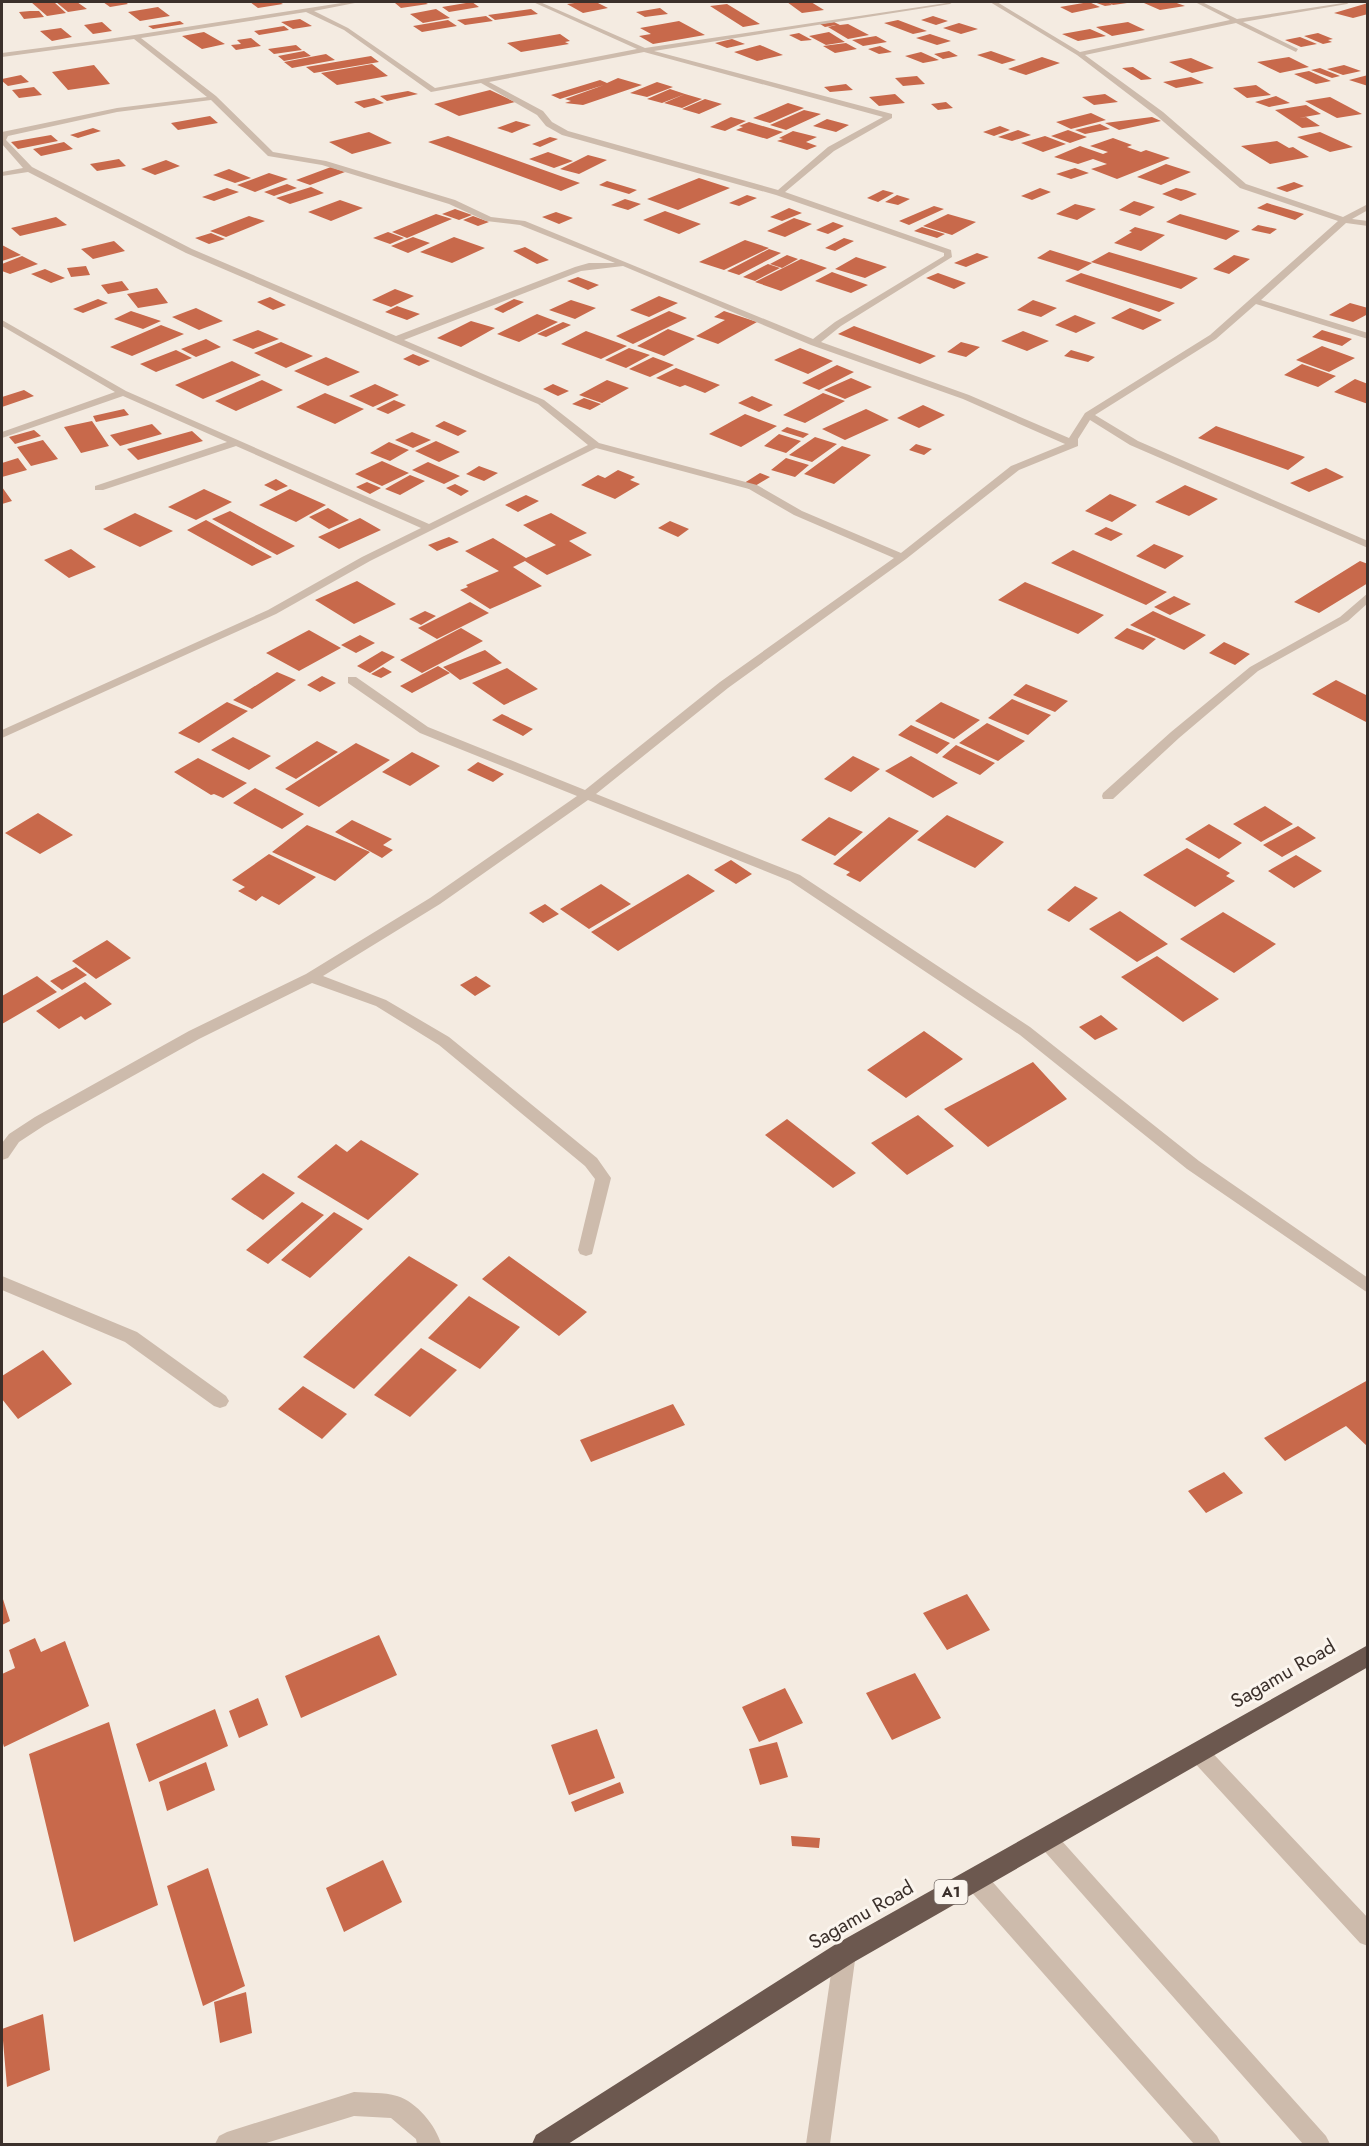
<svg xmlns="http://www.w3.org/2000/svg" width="1369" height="2146" font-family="Jost,sans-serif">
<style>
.building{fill:#c8694b}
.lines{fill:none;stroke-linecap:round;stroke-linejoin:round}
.service{fill:#cdbbac;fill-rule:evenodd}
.minor{fill:#cdbbac;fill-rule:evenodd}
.trunk{fill:#6c584f;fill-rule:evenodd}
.labels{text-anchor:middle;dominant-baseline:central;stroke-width:6;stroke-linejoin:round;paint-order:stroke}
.shield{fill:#fbf5ee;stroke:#756b66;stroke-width:1.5}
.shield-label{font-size:15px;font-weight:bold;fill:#3b302b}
.near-street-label{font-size:20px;fill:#3b302b;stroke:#fbf5ee}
</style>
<rect width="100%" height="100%" fill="#f4ebe1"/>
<path class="building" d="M31,2h23l12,11 -19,3z
M56,2h21l10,7 -19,3z
M103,2h22l3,2 -18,3z
M250,2h29l4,2 -25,4z
M404,2h20l4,2 -27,4 -6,-5z
M472,2l7,5 -30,5 -7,-5z
M582,2h14l12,6 -25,5 -16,-9z
M787,2h24l13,8 -22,3z
M1089,2l11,5 -28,6 -12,-6z
M1094,2h33v1l-14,2 -4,-2 3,2 -7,1z
M1153,2h21l11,4 -25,4 -16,-7z
M1368,3v11l-15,4 -19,-5z
M727,4l33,20 -17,3 -33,-21z
M158,7l12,9 -30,5 -12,-9z
M660,8l8,6 -23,3 -9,-5z
M436,9l14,9 -27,5 -13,-9z
M531,9l7,5 -43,6 -7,-5z
M30,11h9l5,6 -20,2 -5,-7z
M486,16l7,5 -28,4 -8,-5z
M933,16l15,5 -12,4 -15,-5z
M300,19l12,7 -19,3 -12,-7z
M448,20l9,6 -35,6 -9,-6z
M898,20l29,11 -14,3 -29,-11z
M180,21l4,3 -31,5 -5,-3z
M679,21l26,14 -52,9 -14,-8 12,-2 -11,-6z
M102,22l10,9 -19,3 -9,-9z
M834,22l6,3 8,-1 21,11 -21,4 -20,-12 8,-2 -11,2 -5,-3z
M1128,22l17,8 -33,6 -16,-9z
M959,23l19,6 -17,5 -18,-6z
M284,26l5,4 -30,5 -5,-4z
M61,28l11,9 -20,4 -12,-10z
M1090,29l16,7 -28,5 -16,-7z
M204,32l21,12 -23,5 -20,-13z
M829,32l16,10 -19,3 -17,-9z
M799,33l13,7 -11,1 -12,-6z
M1318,33l15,6 -5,1 4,2 -9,2 -19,-8z
M560,34l10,7 -5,1 4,2 -48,8 -14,-9z
M930,34l21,7 -14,4 -21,-7z
M876,36l11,6 -24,4 -11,-6z
M1300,37l17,7 -16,3 -16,-7z
M251,38l10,8 -25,4 -5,-5 10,-1 -4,-4z
M732,39l13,5 -18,4 -12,-5z
M846,43l11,6 -22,4 -12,-7z
M296,45l6,5 -28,4 -6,-5z
M760,45l23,10 -26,6 -23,-9z
M880,46l12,6 -13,2 -11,-5z
M304,51l7,5 -27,5 -6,-5z
M949,51l9,5 -15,3 -9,-5z
M991,51l25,9 -14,4 -25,-9z
M921,52l18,8 -16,3 -18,-7z
M326,54l9,6 -43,8 -8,-6z
M371,56l8,6 -65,11 -8,-6z
M1042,57l18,6 -34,12 -18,-6z
M1289,57l20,10 -29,6 -23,-11z
M1191,58l23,10 -22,5 -23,-11z
M372,64l16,12 -51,9 -16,-12z
M94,65l16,19 -42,6 -16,-18z
M1344,65l17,6 -18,4 -16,-6z
M1133,67l19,12 -11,1 -19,-12z
M1320,68l20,8 -8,2 -21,-8z
M1309,71l22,10 -15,3 -22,-10z
M21,75l8,7 -21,4 -6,-5v-2z
M1368,75v11l-19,-6z
M917,76l8,8 -22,2 -8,-8z
M1191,77l13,6 -28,5 -13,-6z
M618,78l24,7 -59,20 -18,-2 6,-2 -6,-2 39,-14 -44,14 -9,-4 49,-15 7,3z
M657,82l16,5 -26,10 -17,-4z
M846,84l7,6 -23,2 -6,-5z
M1256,85l15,10 -24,3 -14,-10z
M34,87l8,8 -23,3 -7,-8z
M670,89l15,5 -23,9 -15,-4z
M490,90l25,12 -56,14 -25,-12z
M408,91l10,3 -31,7 -7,-5z
M685,94l17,5 -20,9 -18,-5z
M895,94l10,9 -26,3 -10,-9z
M1105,94l13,8 -24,3 -12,-8z
M1276,96l14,7 -21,4 -14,-5z
M1330,97l32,17 -25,4 -32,-17z
M374,98l10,5 -20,5 -10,-6z
M705,99l17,5 -23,10 -17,-5z
M946,102l7,6 -15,2 -7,-6z
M788,103l16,5 -34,15 -17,-5z
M1306,105l15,9 -22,4 7,-1 14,9 -18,2 -27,-18z
M804,110l17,4 -35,16 -16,-5z
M1091,113l15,7 -35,9 -15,-7z
M210,116l8,7 -40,7 -7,-7z
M731,117l15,4 -21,10 -15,-4z
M1152,117l9,4 -42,9 -14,-7z
M827,119l22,6 -13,7 -23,-6z
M516,121l15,4 -19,8 -15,-5z
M749,122l34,10 -16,7 -31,-9 7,-3 -4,-1z
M1100,124l10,5 -25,5 -10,-4z
M1000,126l10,4 -16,6 -11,-4z
M93,128l8,3 -23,7 -8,-3z
M1018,130l13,5 -19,6 -14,-4z
M1068,130l19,7 -17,6 -19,-7z
M793,131l24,6 -11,5 11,4 -10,4 -30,-9 6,-2 -4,-1z
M369,132l23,11 -40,11 -23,-12z
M1320,132l33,15 -23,5 -33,-15z
M51,135l7,6 -40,8 -7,-7z
M448,136l132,47 -19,8 -133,-49z
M1045,136l21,8 -23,8 -22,-9z
M550,137l8,2 -18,8 -8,-3z
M1113,138l19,7 -5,2 14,5 5,-2 24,8 -53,21 -26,-10 16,-5 -14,-5 -15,5 -24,-7 26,-11 23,8 5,-2 -18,-6z
M1277,141l12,7 4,-1 16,10 -39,7 -29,-18z
M64,142l9,7 -32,7 -8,-7z
M548,152l25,9 -19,7 -25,-9z
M588,155l19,5 -28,14 -19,-5z
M119,159l7,7 -29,5 -7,-7z
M166,160l14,6 -25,9 -14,-6z
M1166,164l25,8 -30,13 -24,-8z
M331,167l14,5 -35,13 -14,-5z
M1075,168l14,5 -18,6 -15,-5z
M229,169l22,9 -16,5 -22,-8z
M269,173l19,6 -33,13 -18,-7z
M699,178l31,10 -52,22 -31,-11z
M607,181l30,9 -8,4 -30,-9z
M1294,182l10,4 -17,6 -11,-4z
M287,184l10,4 -23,8 -10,-4z
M311,187l13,6 -34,11 -14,-6z
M227,188l12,4 -25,9 -12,-4z
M1040,188l11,4 -19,8 -11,-4z
M1176,188l10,2 11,4 -16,7 -19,-7z
M883,190l11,3 -16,9 -11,-4z
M747,195l10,3 -18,8 -10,-3z
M897,195l13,4 -12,6 -13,-3z
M625,199l16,5 -13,6 -17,-5z
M340,200l23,8 -32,13 -23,-9z
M1134,201l21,6 -15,9 -21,-6z
M1267,203l37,11 -9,6 -38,-12z
M1075,204l21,5 -19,11 -21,-6z
M934,206l10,3 -35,16 -10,-4z
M789,208l13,5 -20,8 -12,-4z
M455,209l17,6 -13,5 -17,-6z
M665,211l36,13 -22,10 -36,-14z
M556,212l17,6 -14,6 -17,-7z
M436,214l16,5 -45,19 -15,-6z
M948,214l28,8 -24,13 -29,-9z
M1180,214l60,17 -14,9 -60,-18z
M249,216l16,5 -39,16 -16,-6z
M473,216l16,6 -11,4 -15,-6z
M56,217l11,8 -47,11 -9,-8z
M794,218l18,6 -27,13 -18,-6z
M833,222l11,4 -16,8 -12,-4z
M1258,225l19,4 -7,5 -19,-4z
M922,227l23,7 -8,4 -23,-7z
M1135,227l30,8 -24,16 -27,-8 18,-11 -3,-1z
M388,232l16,6 -14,6 -17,-6z
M211,233l14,6 -16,5 -14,-6z
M413,237l17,6 -22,10 -17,-7z
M454,237l31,11 -33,15 -32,-11z
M844,238l10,3 -19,10 -10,-3z
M745,240l24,8 -45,22 -25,-8z
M114,241l11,10 -32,8 -12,-10z
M2,245l19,10 -19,6z
M525,247l24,13 -12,4 -24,-13z
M769,249l12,4 -42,22 -12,-4z
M1050,250l42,13 -14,8 -41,-13z
M1109,252l89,26 -17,11 -90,-27z
M977,253l12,4 -23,10 -12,-4z
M787,255l11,4 -16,9 -12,-4z
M1234,255l16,4 -21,15 -16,-5z
M22,256l16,8 -28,10 -8,-3v-7z
M856,257l31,10 -22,11 -30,-9z
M801,259l26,9 -46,23 -26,-9z
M768,264l12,4 -25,13 -12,-4z
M86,266l4,9 -19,2 -4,-9z
M45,269l20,9 -14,5 -20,-9z
M832,272l36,13 -17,8 -36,-12z
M938,273l28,10 -12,6 -28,-11z
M1081,273l94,30 -16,9 -94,-31z
M578,277l21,8 -11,5 -21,-9z
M122,281l7,9 -21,4 -7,-9z
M157,288l11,15 -30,5 -11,-14z
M395,289l19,7 -23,11 -19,-7z
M659,296l19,7 -29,14 -19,-7z
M270,297l16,8 -13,5 -16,-8z
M98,299l10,4 -25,10 -10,-4z
M514,299l10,3 -21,11 -9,-4z
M571,300l25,8 -21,11 -26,-9z
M1033,300l24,8 -16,9 -24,-7z
M1350,303l18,5v6l-15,8 -24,-7z
M397,306l23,8 -13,6 -22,-8z
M196,308l27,13 -24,9 -27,-13z
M1130,308l32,12 -19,10 -32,-12z
M131,311l30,10 -18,8 -29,-10z
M669,311l18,7 -54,26 -17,-8z
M724,311l33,11 -39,22 -22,-8 29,-16 -11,-3z
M537,314l21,8 -39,20 -22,-8z
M1075,315l21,8 -20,10 -21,-8z
M471,321l24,7 -34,19 -24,-9z
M563,322l8,3 -25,12 -9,-3z
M161,325l23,9 -52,22 -22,-9z
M854,326l82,30 -16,8 -82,-30z
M668,329l27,10 -31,17 -27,-10z
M258,330l21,9 -26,10 -21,-9z
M1322,330l30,9 -10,7 -30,-9z
M586,331l41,15 -26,13 -40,-15z
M1023,331l26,10 -22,10 -26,-10z
M206,339l15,8 -25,10 -15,-8z
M281,342l32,14 -27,12 -32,-15z
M961,342l19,5 -14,10 -19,-5z
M1322,346l33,12 -26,14 -33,-12z
M629,348l21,7 -24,13 -21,-8z
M800,348l33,13 -25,13 -34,-14z
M176,350l16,8 -36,14 -16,-8z
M1071,350l24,7 -7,5 -24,-6z
M413,354l17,7 -11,5 -16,-7z
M326,357l34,15 -32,14 -34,-15z
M653,357l21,8 -24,12 -21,-8z
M232,361l29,14 -58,24 -28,-14z
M1302,364l34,12 -18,11 -34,-12z
M837,365l17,7 -35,18 -17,-7z
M676,368l44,17 -15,8 -20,-8 -5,2 -24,-9z
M851,378l21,9 -27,12 -21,-9z
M1355,379l13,5v20l-34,-12z
M262,380l21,10 -47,21 -21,-10z
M607,380l22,8 -27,15 -23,-8z
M375,384l24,11 -26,12 -24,-11z
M553,384l16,7 -11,5 -15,-7z
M24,390l10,6 -32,11v-10z
M325,393l39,16 -29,15 -39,-17z
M823,393l22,8 -40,22 -22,-8z
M752,396l21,9 -14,7 -21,-9z
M584,398l17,6 -11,6 -18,-6z
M394,400l12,5 -18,9 -12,-5z
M923,405l22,10 -26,13 -22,-10z
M124,409l5,6 -33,7 -3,-6z
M866,409l23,11 -44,20 -23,-11z
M745,414l32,12 -36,21 -32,-13z
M92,421l17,25 -28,7 -17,-26z
M444,421l23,10 -9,5 -23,-10z
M152,424l10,10 -42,12 -10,-11z
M1216,426l89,31 -17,13 -90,-32z
M787,427l22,7 -6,4 -22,-7z
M34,430l7,6 -26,8 -6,-7z
M192,431l11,10 -65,19 -11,-11z
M412,432l19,8 -18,8 -18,-8z
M779,434l22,7 -15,12 -22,-7z
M815,437l22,7 -25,18 -23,-7z
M43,440l15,19 -27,7 -14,-19z
M436,441l24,11 -21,10 -24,-11z
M389,442l20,8 -19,11 -20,-8z
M916,444l16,5 -8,6 -15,-5z
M842,446l29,9 -37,29 -30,-10z
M18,458l9,12 -25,7v-14z
M786,458l23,7 -14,12 -24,-7z
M382,461l27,12 -27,13 -27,-12z
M428,462l32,14 -16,8 -32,-14z
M479,466l19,7 -14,8 -18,-7z
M1326,468l18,9 -35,15 -19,-9z
M618,470l17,7 -5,3 10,4 -25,15 -34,-14 17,-10 7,3z
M760,473l10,4 -20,12 -9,-4z
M410,475l15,6 -25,14 -15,-6z
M276,479l12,7 -12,5 -12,-6z
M367,482l14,6 -11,6 -14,-7z
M455,484l14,7 -8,5 -15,-8z
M1185,485l33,14 -29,17 -34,-14z
M2,487l10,14 -10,3z
M204,489l28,13 -36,18 -28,-13z
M290,489l36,16 -30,17 -37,-17z
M1110,494l27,11 -25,17 -27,-11z
M526,495l13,6 -21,11 -13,-7z
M328,508l21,12 -20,9 -20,-12z
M230,511l65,35 -18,9 -65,-36z
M135,513l38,18 -33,16 -37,-18z
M551,513l36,20 -18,8 23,14 -45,20 -22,-14 -12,6 29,19 -52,23 -30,-19 8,-3 -2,-2 33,-14 -34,-20 28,-13 33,20 30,-13 -33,-20z
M360,518l21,12 -42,19 -21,-12z
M206,520l66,37 -20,9 -65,-36z
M670,521l19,8 -11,8 -20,-9z
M1106,527l17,7 -12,7 -17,-7z
M449,537l10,5 -22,9 -9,-6z
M1154,544l30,12 -19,13 -29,-13z
M71,549l25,18 -27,11 -25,-18z
M1073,550l94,42 -21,13 -95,-42z
M1360,561l8,3v19l-49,30 -25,-11z
M357,581l39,23 -42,20 -39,-24z
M1025,582l79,33 -26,19 -80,-34z
M1174,596l17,8 -21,11 -16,-8z
M470,602l19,11 -52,26 -19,-11z
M425,611l11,5 -15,9 -12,-6z
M1153,611l53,24 -22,15 -54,-25z
M461,628l22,13 -61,32 -22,-13z
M1127,628l29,11 -13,11 -29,-12z
M309,630l32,18 -42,23 -33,-18z
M360,635l15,8 -19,10 -15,-8z
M1224,642l26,12 -15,11 -26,-12z
M485,650l17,13 -42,17 -17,-13z
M382,651l13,6 -25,16 -13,-7z
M438,666l12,7 -38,20 -12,-7z
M383,667l9,5 -11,6 -10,-4z
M507,668l31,21 -34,16 -32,-22z
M277,672l19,8 -44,29 -19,-9z
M322,676l14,7 -16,9 -13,-7z
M1336,680l32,16v27l-56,-29z
M1026,684l42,17 -13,11 -42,-17z
M1012,699l39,16 -23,20 -40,-17z
M227,702l21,9 -49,32 -21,-10z
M941,702l39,18 -26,19 -39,-18z
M502,714l31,15 -10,7 -31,-16z
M987,723l38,18 -27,20 -39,-18z
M911,725l39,18 -13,11 -39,-19z
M233,737l38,19 -22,14 -38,-20z
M317,741l21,11 -42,27 -21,-11z
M356,743l34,17 -71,47 -34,-18z
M956,745l39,18 -15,12 -38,-18z
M412,752l28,14 -30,20 -28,-14z
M853,756l27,13 -29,23 -27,-13z
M911,756l47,27 -25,15 -48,-27z
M198,758l49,25 -24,15 -9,-4 -3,1 -37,-23z
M478,762l26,12 -11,8 -26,-12z
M255,788l49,26 -22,15 -49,-26z
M1265,806l28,18 -32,18 -28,-18z
M38,813l35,22 -33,19 -35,-21z
M947,815l57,27 -29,26 -58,-28z
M829,817l34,15 -28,24 -34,-16z
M889,817l30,14 -59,51 -14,-7 4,-3 -17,-8z
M352,820l40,19 -9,6 10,5 -11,8 -47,-26z
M1209,824l33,19 -23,16 -34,-20z
M307,825l63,27 -35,29 -63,-29z
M1298,826l18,12 -34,19 -19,-12z
M1187,848l43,25 -4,3 9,5 -40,26 -52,-32z
M269,854l47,23 -37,28 -17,-9 -6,5 -18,-10 7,-4 -13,-7z
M1296,855l26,16 -28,17 -26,-17z
M731,860l21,14 -16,10 -22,-14z
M688,874l27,17 -97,60 -27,-19z
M601,884l30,20 -42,25 -29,-20z
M1075,886l23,12 -29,24 -22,-12z
M545,904l14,10 -16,9 -14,-10z
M1120,911l48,33 -31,18 -48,-33z
M1223,912l53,32 -42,29 -54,-34z
M107,940l24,18 -35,21 -24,-18z
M1157,956l62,43 -36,23 -62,-45z
M76,967l11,8 -25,15 -12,-9z
M37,976l20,16 -55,32v-28z
M476,976l15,10 -16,10 -15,-11z
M85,982l27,22 -27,16 -4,-4 -22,13 -23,-18z
M1101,1015l17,14 -23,11 -16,-13z
M924,1031l39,28 -57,39 -39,-28z
M1033,1062l34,37 -79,48 -44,-38z
M918,1115l36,31 -47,29 -36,-32z
M787,1119l69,54 -23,15 -68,-53z
M361,1140l58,34 -51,46 -71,-43 39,-33 11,8z
M263,1173l32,20 -32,27 -32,-21z
M302,1202l22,13 -56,49 -22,-14z
M334,1212l29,17 -53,49 -29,-18z
M409,1256l49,29 -104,104 -51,-32z
M509,1256l78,56 -28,24 -77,-57z
M469,1296l51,31 -40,42 -52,-31z
M421,1348l36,22 -47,47 -36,-22z
M43,1350l29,34 -54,35 -16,-20v-23z
M1368,1380v67l-22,-21 -61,35 -21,-23z
M303,1386l44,28 -25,25 -44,-30z
M673,1404l12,21 -94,37 -11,-22z
M1224,1472l19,21 -37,20 -18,-22z
M967,1594l23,36 -43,20 -24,-37z
M2,1596l8,25 -8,4z
M379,1635l18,40 -96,43 -16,-42z
M35,1638l6,14 24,-11 24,65 -85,41 -2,-7v-66l13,-6 -6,-18z
M915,1673l26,45 -49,22 -26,-47z
M785,1688l18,35 -44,19 -17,-35z
M258,1698l10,27 -29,13 -10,-27z
M215,1709l13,37 -79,36 -13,-38z
M109,1722l49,183 -84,37 -45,-188z
M597,1729l18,49 -46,17 -18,-50z
M777,1742l11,35 -28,8 -11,-36z
M206,1762l9,28 -48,21 -8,-29z
M620,1782l4,11 -49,19 -4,-10z
M791,1836l29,2 -1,10 -27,-2z
M383,1860l19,42 -58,30 -18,-44z
M208,1868l37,118 -42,20 -36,-120z
M246,1992l6,41 -32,10 -6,-41z
M43,2014l7,56 -43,17 -5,-58z"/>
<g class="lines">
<path class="service" d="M1198,1742l7,3 163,173v28l-8,-3 -169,-184 -3,-7 3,-7z
M1046,1828l7,3 273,305 4,8h-27l-264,-299 -4,-7 4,-7z"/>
<path class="minor" d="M348,2h12l-46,9 34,17 87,60 202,-39 -104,-47h7l105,46 308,-46 -3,2 -296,47 238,63v4l-58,33 -49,41 166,58 1,7 -111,69 -20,16 148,53 100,43 16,-25 125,-78 128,-114 -98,-33 -83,-72 -80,-61 -87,-53h7l83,50 150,-32 -35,-18h7l35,17 113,-17 -3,2 -104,18 55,27 -2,3 -60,-29 -151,32 78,57 83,72 97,33 25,-13v6l-16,9 16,2v5l-22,-3 -85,77 107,33v6l-112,-35 -40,35 -121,76 43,26 230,100v7l-238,-103 -40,-25 -12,19v7l-59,24 -113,89 -178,129 -132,106 204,81 230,152 169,134 169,117v15l-181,-124 -167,-134 -230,-154 -202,-81 -148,104 -117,72 63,24 63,37 148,121 14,20 -19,76 -6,2 -6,-2 -2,-4 17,-71 -10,-13 -146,-121 -63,-39 -64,-23 -113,56 -154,86 -26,17 -11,16 -6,2v-17l7,-9 26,-17 154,-86 117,-57 124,-76 147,-102 -157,-63 -72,-50v-6h8l72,50 157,63 135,-108 174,-124 -100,-43 -45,-26 -153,-41 -226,113 -94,53 -274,124v-8l266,-120 94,-53 59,-29 -185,-82 -133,44h-8v-4l132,-44 -104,-46 -121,42v-6l113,-40 -113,-66v-6l124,71 303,133 159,-79 -50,-41 -352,-151 -158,-81 -26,4v-4l21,-4 -21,-24v-12l115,-24 90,-11 -73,-58 -132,18v-4l100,-13zM306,12l38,18 87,62 50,-9 56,32 9,11 16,9 214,60 168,58v3l-109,66 -22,17 -288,-118 -34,-4 -36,-17 -129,-39 -53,-9 -57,-56 -75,-58zM644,52l239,65 -55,30 -50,43 -210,-59 -16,-9 -9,-11 -54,-29zM211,100l57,56 54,9 127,39 37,17 34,4 95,38h-26l-14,4 -179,69 -204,-87 -160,-82 -26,-27 2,-4 109,-24zM623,266l188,79 152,54 102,45 -54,22 -110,87 -99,-42 -45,-26 -158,-42 -55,-43 -140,-60 177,-69z
M1368,593v10l-20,18 -90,50 -79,67 -66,61h-10l-1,-3 1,-3 68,-61 79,-65 90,-50z
M2,1276l135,56 89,64 3,5 -3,5 -6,2 -6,-2 -89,-64 -123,-52z
M975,1868l8,3 234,265 4,8h-27l-227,-257 -3,-8 3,-8z
M845,1942l8,3 3,8 -26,191h-24l28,-191 3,-8z
M354,2092c14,1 30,0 43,4 20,6 39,30 44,48h-24l-1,-5 -25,-21 -37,-2 -91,28h-48l4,-8 8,-4z"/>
<path class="trunk" d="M1368,1645v22l-514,295 -286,182h-36l4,-9 300,-191z"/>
</g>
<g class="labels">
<rect class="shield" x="934.5" y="1880" width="33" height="24" rx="4.5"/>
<g class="shield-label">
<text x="951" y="1892">A1</text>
</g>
<g class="near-street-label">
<text transform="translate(1283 1674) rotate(-30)">Sagamu Road</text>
<text transform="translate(861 1915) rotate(-30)">Sagamu Road</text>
</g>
</g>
<rect width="1369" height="2146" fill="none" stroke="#3b302b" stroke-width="6"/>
</svg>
